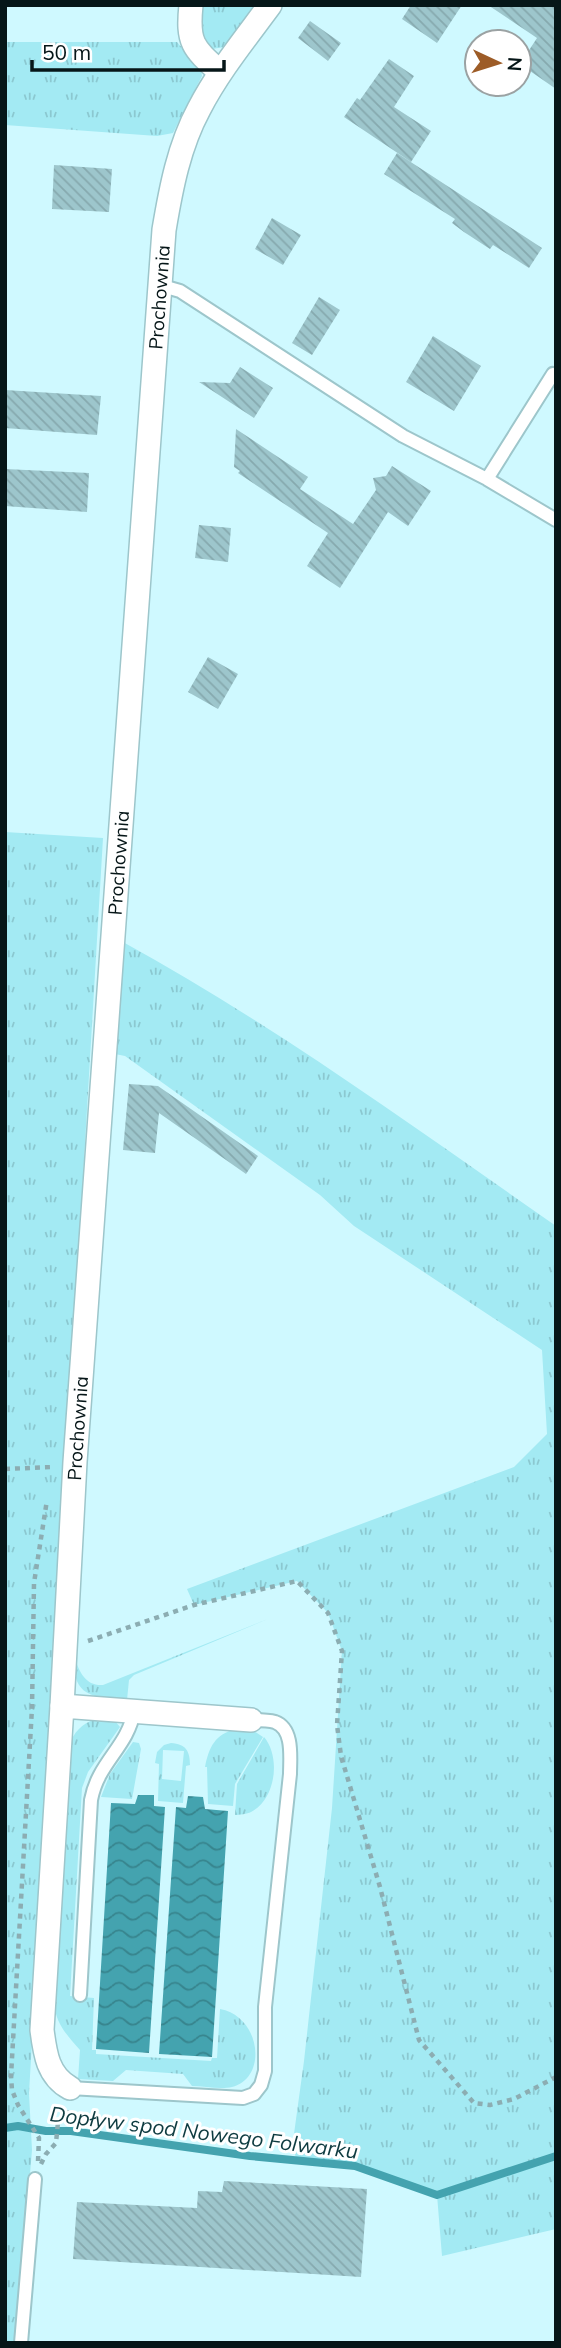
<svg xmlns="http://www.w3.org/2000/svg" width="561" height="2348" font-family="Mulish,sans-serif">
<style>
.grass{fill:url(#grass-tufts);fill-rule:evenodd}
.water{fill:url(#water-waves)}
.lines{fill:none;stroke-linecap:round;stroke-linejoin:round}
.stream{stroke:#44a3af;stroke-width:8}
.building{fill:url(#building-back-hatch)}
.lane-casing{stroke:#9dc6cb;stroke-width:16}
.street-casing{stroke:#9dc6cb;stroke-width:26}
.path{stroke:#8cadb2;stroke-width:4.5;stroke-dasharray:5 5;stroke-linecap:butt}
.lane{stroke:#fff;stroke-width:12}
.street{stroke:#fff;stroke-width:23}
.labels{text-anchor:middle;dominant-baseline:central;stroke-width:6;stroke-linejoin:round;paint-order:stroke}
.street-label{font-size:19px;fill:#061618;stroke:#fff}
.water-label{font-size:21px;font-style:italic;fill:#0e3b40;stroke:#fff}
</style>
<defs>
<pattern id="grass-tufts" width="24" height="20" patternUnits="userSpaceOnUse" patternTransform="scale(1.75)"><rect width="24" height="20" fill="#a3eaf3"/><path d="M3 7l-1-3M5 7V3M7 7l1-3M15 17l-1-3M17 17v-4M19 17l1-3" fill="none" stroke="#8bc8d0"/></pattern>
<pattern id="water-waves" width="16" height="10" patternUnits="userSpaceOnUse" patternTransform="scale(1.75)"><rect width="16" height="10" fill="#44a3af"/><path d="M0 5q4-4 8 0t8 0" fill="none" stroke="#37848d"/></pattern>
<pattern id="building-back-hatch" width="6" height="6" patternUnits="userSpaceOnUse" patternTransform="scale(1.75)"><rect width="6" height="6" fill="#9dc6cc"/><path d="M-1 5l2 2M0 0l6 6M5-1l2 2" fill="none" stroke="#86a9ae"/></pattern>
</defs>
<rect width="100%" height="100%" fill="#cff9ff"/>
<path class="grass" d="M199,5h56l-30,42 -13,2 -11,-8z
M5,42h172l24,27 1,7 -29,57 -16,3 -152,-11z
M5,832l98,6 -74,1255 3,57 -16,193h-11z
M123,942c151,83 291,185 433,284v1003l-114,27 -5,-61 -82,-29 -59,-6 -3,-19 11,-80 28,-253 10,-157 -14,-38 -31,-32 -103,24 -7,-16 327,-122 33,-33 -5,-84 -188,-124 -34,-31 -195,-139 -10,-2z
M268,1619l-134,56 -5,5 -2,20c-30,-2 -56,-2 -52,-41 5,14 11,27 28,26z
M96,1719l19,2 5,6 -32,45 -6,16 -12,208 24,2 -2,52h4v4l115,7 1,-3h5l3,-49c40,7 49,68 12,78 -12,3 -28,-1 -40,-1l-9,-12 -57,-4 -13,11 -35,-2 2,-29c-14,-16 -24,-26 -26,-47l15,-257c5,-14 12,-22 27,-27z
M236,1729h15l12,8 -28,47 -2,22 -25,-2 -1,-37h-2c4,-20 10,-33 31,-38z
M264,1737c17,20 12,62 -13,75 -4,2 -11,3 -16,3l2,-31z
M133,1742l6,1 2,6 -9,50 -31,-2 9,-23z
M171,1743c15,1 19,8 19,22l-4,1 -3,37 -25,-2 1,-37 -4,-1 2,-11 7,-7zM163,1750l21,1 -3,30 -19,-2z"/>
<path class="water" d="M138,1795h16v11l11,1 -16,246 -53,-4 15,-246 24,1z
M188,1796l15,1 2,12 23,2 -16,246 -53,-3 17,-247 10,1z"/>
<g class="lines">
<path class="stream" d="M5,2128l13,-2 28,5h25l179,25 105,10 82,29 119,-39"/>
</g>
<path class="building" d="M411,5h51l-25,38 -35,-24z
M488,5h68v84l-36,-25 17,-26z
M310,21l31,22 -13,18 -30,-23z
M389,59l25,17 -20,31 37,24 -20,31 -67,-45 13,-19 3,2z
M397,153l145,95 -13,20 -36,-23 -3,4 -26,-17 -12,-9 3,-4 -71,-45z
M54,165l58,4 -3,43 -57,-3z
M272,218l29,17 -18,30 -28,-16z
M319,297l21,13 -28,45 -20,-12z
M433,336l48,30 -27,45 -48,-29z
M240,367l33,21 -19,30 -55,-36 31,1z
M5,390l96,6 -4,39 -92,-7z
M236,429l72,48 -8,12 53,35 23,-34 -3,-12 13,-2 6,-10 39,25 -23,35 -20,-14 -48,76 -33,-22 21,-33 -90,-60 2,-2 -6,-4z
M5,469l84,4 -2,39 -82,-6z
M199,525l32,3 -3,34 -33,-4z
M208,657l30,17 -20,35 -30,-17z
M129,1084l29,2 100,70 -12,18 -87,-61 -4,40 -32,-3z
M224,2181l143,8 -6,88 -288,-18 4,-57 120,6 1,-17 24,1z"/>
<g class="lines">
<defs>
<path id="lane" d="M159,285l21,6 223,145 84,43 69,41
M487,479l66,-105 3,1
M80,1995l11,-195c7,-38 37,-53 43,-89
M70,2088l173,10 11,-4 7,-9 4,-14v-64l25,-233c0,-16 4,-45 -15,-52 -7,-2 -17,-2 -24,-2
M21,2343l14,-164"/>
<g id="street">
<path d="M191,5c-4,38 2,43 29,67"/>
<path id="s1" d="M62,1706l13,-244 89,-1232c7,-42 15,-84 35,-121 19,-37 46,-70 71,-104"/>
<path d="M70,2088c-22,-12 -25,-34 -28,-58l20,-324 189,14"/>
</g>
</defs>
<use href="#lane" class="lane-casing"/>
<use href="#street" class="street-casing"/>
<path class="path" d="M5,1469l48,-2
M88,1641l106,-36 103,-24 31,32 14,38 -5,74 4,31 39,131 39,153 55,63 16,2 24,-6 42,-22
M38,2161l1,-23 -21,-33 -6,-15 -1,-14 21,-368 2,-125 13,-83
M41,2164l5,-10 10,-11 2,-21 8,-7 1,-5"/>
<use href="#lane" class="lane"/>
<use href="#street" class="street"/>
</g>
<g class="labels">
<g class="street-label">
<text stroke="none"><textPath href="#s1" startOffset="1412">Prochownia</textPath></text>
<text stroke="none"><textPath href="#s1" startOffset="845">Prochownia</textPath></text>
<text stroke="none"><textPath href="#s1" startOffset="278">Prochownia</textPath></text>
</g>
<g class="water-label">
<text transform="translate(204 2132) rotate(7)">Dopływ spod Nowego Folwarku</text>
</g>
</g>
<rect width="561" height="2348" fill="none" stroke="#061618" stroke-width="14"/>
<g transform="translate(498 63) rotate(94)"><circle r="33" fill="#ffffff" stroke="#9ba2a3" stroke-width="2"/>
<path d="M0-5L12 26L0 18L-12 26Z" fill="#9d5c27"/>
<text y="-10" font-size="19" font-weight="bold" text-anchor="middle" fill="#061618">N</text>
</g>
<path d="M32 60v10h192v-10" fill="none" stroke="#061618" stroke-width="3.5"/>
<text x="42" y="60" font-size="21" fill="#061618" stroke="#ffffff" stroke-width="5" paint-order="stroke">50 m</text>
</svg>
